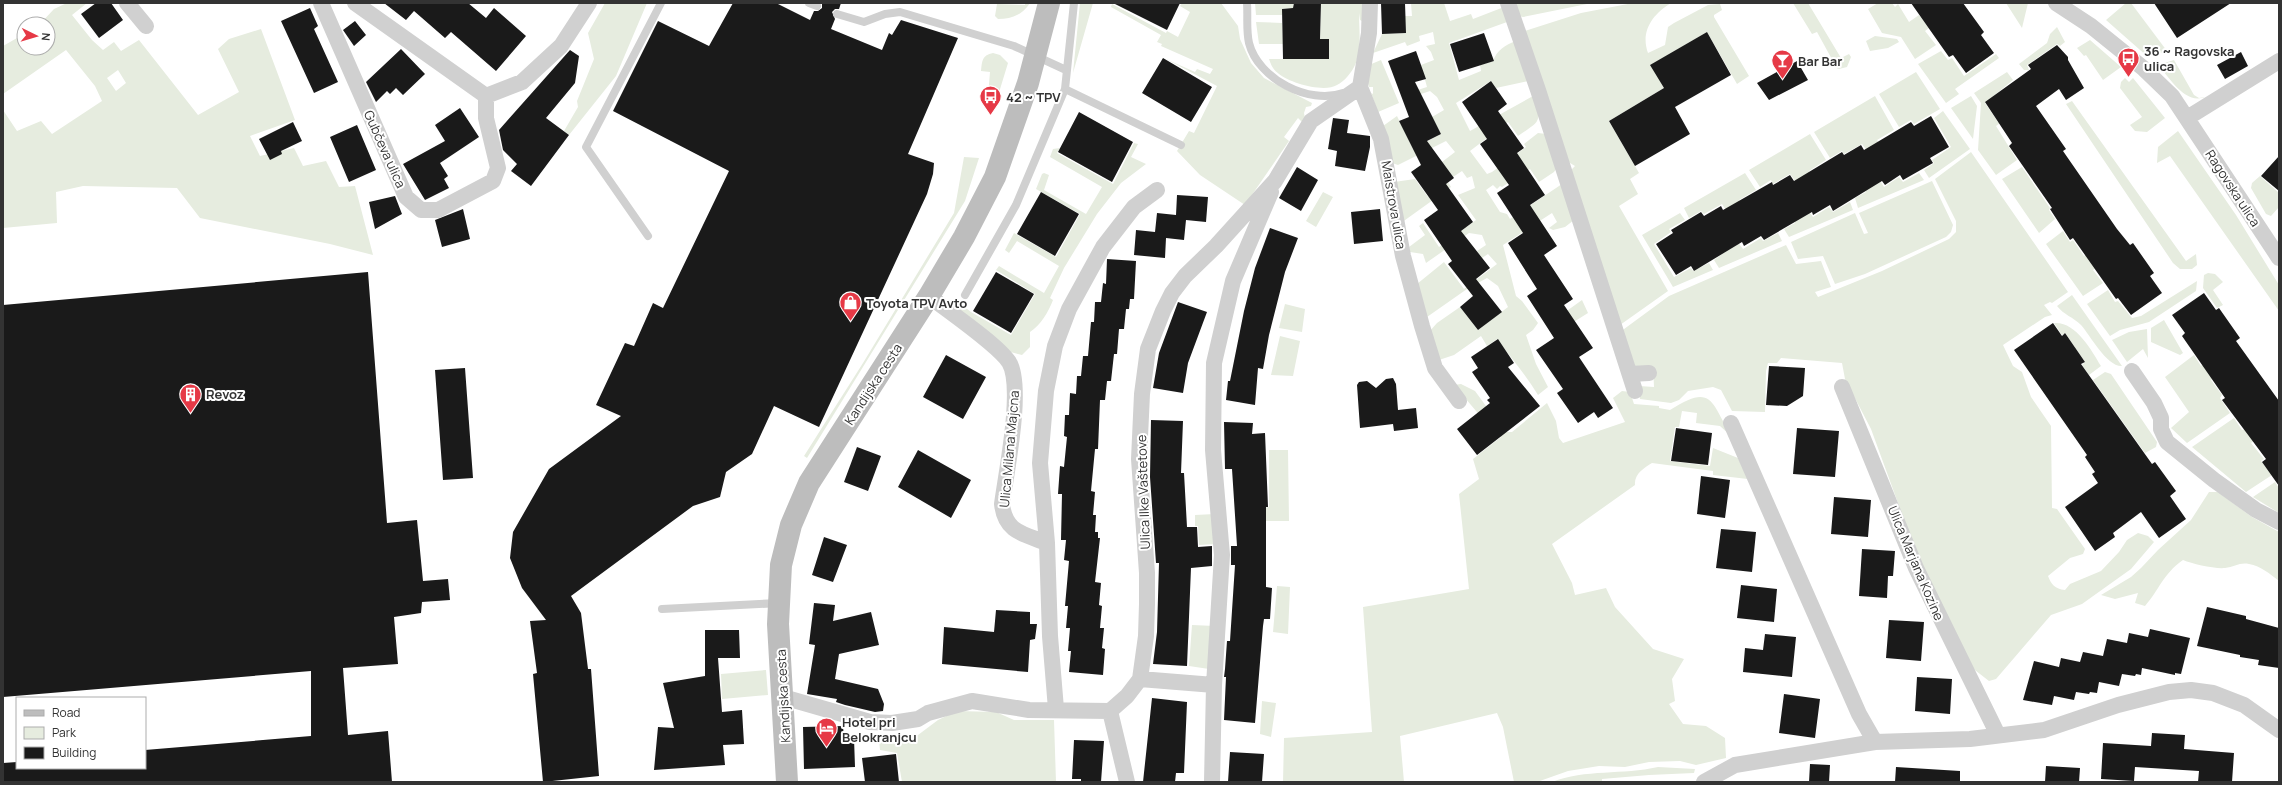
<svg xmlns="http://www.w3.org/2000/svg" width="2282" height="785" font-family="Manrope,sans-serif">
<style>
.green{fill:#e6ecdf;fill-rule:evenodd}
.building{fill:#1a1a1a}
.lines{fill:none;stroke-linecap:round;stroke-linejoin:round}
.lane{stroke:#d0d0d0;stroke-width:8}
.street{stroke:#d0d0d0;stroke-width:16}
.secondary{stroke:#bdbdbd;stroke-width:22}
.labels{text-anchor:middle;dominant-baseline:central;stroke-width:4;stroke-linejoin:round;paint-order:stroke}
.poi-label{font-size:13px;font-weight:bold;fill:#333;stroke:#fff;text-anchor:start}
.street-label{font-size:13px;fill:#333;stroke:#fff}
</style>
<rect width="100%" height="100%" fill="#fff"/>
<path class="green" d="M67,3h20l-15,12 20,25 11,10 11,-8 7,9 18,-11 59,75 41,-23 -21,-43 11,-10 32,-10 34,91 -45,16 10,20 34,-8 9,18 23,-5 13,26 16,-1 18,69 -43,-11 -130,-26 -23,-30 -94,-2 -27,6 1,31 -54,5v-118l14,21 24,-10 11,13 50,-33 -7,-15 -29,-36 -63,44v-48l21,-12v14h24v-24h-8l14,-15zM118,70l8,13 -10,8 -9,-13z
M605,3h42l-31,73 -47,59 -5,-4 14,-24 -1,-6 17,-42 -6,-26z
M1025,3h5c-8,12 -18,16 -32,16l-3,-3 2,-12 28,1z
M1080,3h13l-20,70z
M1182,3h39l17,23 2,13 11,24 13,15 48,25 -1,3 -5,1 -2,6 1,5 -3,4 -4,-4 -14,19 5,4 -44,64 -45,-30 -23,-24 12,-20 5,2 23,-47 -51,-27 29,13 2,-3 13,5 3,-5 -52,-23 1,-2 -5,-2 4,-7 -50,-28 1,-3 54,29 1,-2 11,6 12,-25 -10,-6z
M1255,3h39l-1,5 -11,1v6h-26z
M1321,3h41v18l-2,-1 -1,-7c0,16 3,37 -4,52 -3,7 -11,17 -18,20 -13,8 -47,-2 -58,-11 -6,-4 -8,-9 -10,-15h60v-20h-9z
M1411,3h33l6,18 21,-7 2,5 31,-12 3,15 -58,21 10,37 22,-9 -1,-6 13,-4c4,-11 12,-16 23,-20l12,40 -32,7 -5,-7 -35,22 14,28 63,-35c9,27 8,24 -15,40l-10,-14 -38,29 17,23 5,-2 34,-25 -2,-3 14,-11 8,1 10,35 -2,3 -15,10 -9,-13 -28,18 -2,-1 -3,3 -4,-4 -7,5 14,22 7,2 3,5 52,-35 12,36 -9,7 -12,3 -4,-2 8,-6 -5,-9 -49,32 13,51 6,5 16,22 -5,7 -7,5 10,29 12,23 -10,8c-12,-20 -27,-37 -41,-56l-10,7 -6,-10 -27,19 -15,5 -10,-28 8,-9 23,-16 18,23 30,-23 -10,-21 -11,-8 -20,11 -40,28 -10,-33 27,-22 20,27 33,-25 -9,-10 -6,4 -5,-7 9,-6 -4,-10 -13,-2 -43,30 -3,-9 -13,-2 -1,-5 16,-12 -6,-9 4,-3 16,24 37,-27 -18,-25 17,-7 -3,-12 -5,2 -5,-7 -9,6 -11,-15 13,-10 -9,-11 -48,24 -6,-2 -9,-37 14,-10 16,33 28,-15 -9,-17 12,-7 -7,-13 -7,-6 -24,8 -1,-5 22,-7 -6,-22 13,-5 -3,-8 -5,-6 9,-2 -2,-12 -14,4 1,5 -13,5 -2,-4 -32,11 9,-19 24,-1 -1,-17h7z
M1514,3h78l-69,14 -4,-1z
M1633,3h38c-18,11 -31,28 -23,50l17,-8 3,-18 6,-4 34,-18 12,-1 2,6 -8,5v2l35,59 -12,8 -30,-52 -56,33 13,23 -55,33 30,52 -9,6 8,15 -19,12 49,85 -48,34 -52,-152 7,-7 -10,-6 -43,-128 59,-19z
M1793,3h15l33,55 8,-4 2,3 -4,10 -8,2 -8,-3 3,-3 -17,-31 -5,2z
M1878,3h14l3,4 3,-3 11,18 10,-7 10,13 -4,3 11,14 -21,14 -14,-22 -19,-4 -14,-24z
M2006,3h22l-6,25z
M2126,3h5l36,48 -19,6 -42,-37z
M1256,22l26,1 1,21h-24z
M2057,27l8,15 -5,4 -3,-2 -30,21 2,5h-5l-5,-6 28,-21 3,-9z
M1875,36l22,3 2,3 -11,6 -18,3 -4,-10z
M2090,40l31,27 -18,13 -17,-25 -2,1 -7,-8z
M1941,51l7,9 4,-2 12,18 32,-22 3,4 -44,31 4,5 -13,9 -28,-39z
M993,53l7,2 8,8 -11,36 -9,-3 2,-24 -9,-1c1,-10 1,-16 12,-18z
M1381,60l18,43 -21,9 -7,-19 2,1v-7h-4l-2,-8 2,-14z
M2174,60l20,35 5,3 6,-1c-20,8 -35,-19 -47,-32z
M1916,72l24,37 -26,15 -3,-4 -12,7 -20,-33z
M2007,72l6,8 -28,23 13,19 13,-7 -15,11 21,34 -21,15 -18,-25 3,-47 -7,-10z
M2125,78l4,4 4,-4 32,40 -18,14 -12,-1 -5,-6 12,-8 -22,-29 1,-6z
M1875,96l19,34 -17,10 3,4 -13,7 -5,-7 -18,10 -2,-3 -12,7 -16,-26z
M1971,96l6,10 -4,33 -22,-31z
M2072,101l114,160 10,-7 1,11 -5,4h-12l-7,-6 -107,-159z
M1943,111l27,38 -41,29 -5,-8 10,-7 -2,-3 19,-13 -17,-29z
M2178,131l58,84 43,70v26l-109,-155 -13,7 1,-16z
M1810,134l16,26 -17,11 1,3 -14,8 -6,-8 -17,10 -2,-4 -11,7 -11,-17z
M1134,143l4,1 -7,13 15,7 -25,19 -24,31 -33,54 -14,30 3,2c-4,11 -13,26 -23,32v15l-8,8 -19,-5 -46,-42v-7l14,11 40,23 24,-41 -39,-24 3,-4 45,27 15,-27 -42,-25 -8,12 -4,-3 9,-17 42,24 24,-43 -44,-25 6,-15 2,-1 5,2 -5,15 42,24 16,-27 -52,-30 3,-8 7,-1 -3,5 56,31z
M1971,152l97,140 -16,11 -2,-1 -6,3 8,10 -7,2 -42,28 10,21 9,6 9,25 20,29 1,82 5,1 28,40 -2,5 -13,4 -22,18c3,8 7,13 17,14l5,-6 31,-13 18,-19 8,-12 11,-7 10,3 6,6 -23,27 -49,35 -31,11 -55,64 -7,2 -18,-14 -47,-93 -53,-145 -26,-50 -3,-16 -61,-5 -4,5h-9l-2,8 -1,41 -33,-1 -11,-21 -8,-3 -25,4 -9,9 -8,3 -31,-4 -1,-13 15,1 -1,-21 -10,5 -9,-3 -14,-36 49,-36 117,-51 10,19 25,-3 10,26 -16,5 3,5 64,-26 67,-32 7,-7v-11l-21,-42z
M964,157l15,1 -14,43 -158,257 -3,-2 59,-93 91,-150z
M2022,167l28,41 -1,2 6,9 -16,14 -37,-54z
M1745,173l11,17 -17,10 2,3 -14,9 -5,-8 -18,10 -3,-3 -12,7 -5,-10z
M1919,173l5,7 -66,28 -3,-10 11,-6 -2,-3 15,-10 5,8 15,-10 4,5z
M2260,176l19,17v14l-8,9 -5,-2 -15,-26 1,-5z
M1415,179l13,18 20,-15 3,5 -50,36 -7,-41z
M1932,181l21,44 -2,7 -5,5 -81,37 -30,10 -12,-28 -25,3 -7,-17 64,-29 9,21 4,-1 -9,-20z
M1323,192l10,5 -17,30 -10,-6z
M1850,202l3,8 -64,27 -5,-8 11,-6 -1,-5 14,-8 5,7 16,-10 4,5z
M1680,213l5,7 -16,9 2,3 -17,12 20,33 17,-9 2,3 16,-8 4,7 -40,17 -31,-52z
M2063,231l7,11 3,-2 11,16 3,-2 9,14 -3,2 10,13 -20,13 -37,-52z
M1778,233l4,8 -63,27 -5,-8 11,-8 -1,-3 13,-8 6,8 18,-11 2,3z
M2208,273l7,1 8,8 -10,8 10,15 -6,3 -14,-20 1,-13z
M2197,281l-1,10 -47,31 -29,8 -10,6 -23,-32 21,-14 7,12 3,-1 14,17 9,-2z
M2072,295l50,71c-15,1 -32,-31 -41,-41 -8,-8 -17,-10 -24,-19z
M1582,300l6,13 -32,20 -6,-10z
M1285,304l20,5 -3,23 -23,-4z
M2164,320l19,33 -3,2 -29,-13v-14z
M2054,323c21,-2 37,26 47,43l-12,9 -7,-10 3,-3 -20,-29 -3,2z
M2147,329l1,29 -5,-9 -16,13 -15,-22 17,-8z
M1280,336l20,5 -7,35 -22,-1z
M2194,355l7,11 2,-2 10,14 -2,2 11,15 -2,3 10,15 -43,30 -16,-15 18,-16 -24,-35z
M2105,372l6,2 46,68 -1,5 -11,6 -52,-73z
M1461,384l14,7 30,41h7l35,-29 9,18 3,17 4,5 62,-21 -12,-24 9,-7 8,1 4,12 25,2v2l11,2c42,-27 41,-9 61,26l-11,-10 -24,-3 1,-10 -15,-2 -3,16h-4l-5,34 40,5 3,-18 25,10 10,21 -35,-4v-4l-61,-8c-8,5 -18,11 -17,22l-83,59 20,39 3,12 31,-7 9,19 38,42 31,10 -12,20 3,22 -6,3 14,20 23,2 19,12 1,20 -30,7 -16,-4 -31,1 -24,5 -26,-1 -31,5 -31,11h-23l-11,-55 -6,-14 -97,23 4,46h-121l1,-44 88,-6 -9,-125 106,-18 -10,-95 20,-15 -6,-20 28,-22 -16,-20 -3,1 -28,-33z
M2234,418l8,12 3,-1 9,12 -3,2 13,16 -3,2 11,14 -26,17 -54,-45z
M1269,450h19l1,71h-32v-12l12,-2z
M2275,482l4,6v25l-26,-16z
M2209,492h9l34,25 27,15v49c-9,-7 -18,-15 -30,-17 -9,-2 -15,3 -24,4 -11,1 -32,-4 -42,-8 -21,15 -23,29 -38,46l-10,-3 3,-10 -23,6 -14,-4 30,-18 10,-9 17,-18 33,-30z
M1215,514l2,30 -18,1 -1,-19h-3v-11z
M1277,586l13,1 -2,47 -15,-2z
M1192,625l23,1 -6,43 -20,-3z
M766,670l2,25 -46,4 -1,-25z
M1262,701l14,2 -5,34 -11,-3z
M957,711l39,1 18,8h40l2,62h-154l-5,-29 -17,-3 -1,-10 23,-1 16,-4 20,-15z
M1658,767l37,2 -1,4 -45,2 -47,4v3h-50c33,-13 71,-7 106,-15z"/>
<path class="building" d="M96,3h15l12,17 -24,18 -18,-24z
M384,3h84l18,15 8,-10 32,28 -30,35 -45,-39 -6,6 -31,-27 -8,9z
M733,3h43l34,17 4,-9h4l4,-3v-5h19l-2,6h-4l-3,3 3,7 -4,10 51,21 7,-17 3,2 9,-15 57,18 -50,116 26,9 -1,11 -6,20 -108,233 -45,-21 -22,48 -26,18 -6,25 -27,9 -122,90 10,17 7,56h3l8,107 -56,6 -10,-108 4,-1 -7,-52 16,-1 -24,-32 -12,-30 3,-26 36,-63 72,-53 -25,-11 29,-62 9,3 19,-43 10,5 66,-137 -116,-60 45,-90 51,25z
M1113,3h67l-13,27z
M1294,3h27l-1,36h9v20h-46l-1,-50 11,-1z
M1381,3h24l1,30 -24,1z
M1911,3h52l21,29 -3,3 13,18 -28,20 -13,-18 -4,2z
M2154,3h77l-54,35z
M310,8l8,18 -4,3 24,53 -24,11 -33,-72z
M355,21l11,14 -12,11 -11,-16z
M1707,32l24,43 -56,32 15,27 -55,32 -26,-45 55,-33 -14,-23z
M1484,33l10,28 -35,11 -9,-28z
M2057,45l11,12v3l16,28 -18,12 -7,-11 -23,17 30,43 -3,2 54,78 13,16 3,-2 21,30 -4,3 12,17 -31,22 -13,-17 -2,1 -43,-61 -3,2 -9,-14 -11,-17 2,-1 -43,-62 3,-3 -27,-41 46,-33 -3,-4z
M401,49l24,25 -22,21 -7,-7 -6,6 -3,-3 -11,11 -10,-20z
M570,50l9,6 -4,27 -29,35 23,17 -38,51 -20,-15 6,-7 -14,-14 -4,-20z
M1416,51l10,28 -11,3 26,52 -14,7 27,37 -8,6 27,38 -12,9 29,37 -14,11 26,33 -24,18 -18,-23 13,-11 -25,-32 4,-3 -28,-41 14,-10 -27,-38 10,-7 -22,-44 10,-4 -21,-56z
M2241,52l7,14 -23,13 -8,-14z
M1163,58l49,29 -21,35 -49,-29z
M1797,61l11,19 -39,20 -12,-17z
M1491,81l16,23 -9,7 26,37 -7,5 28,42 -15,10 27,41 -13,9 29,44 -9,6 29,43 -14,9 34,51 -15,10 -4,-6 -16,11 -21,-30 6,-4 -27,-39 18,-12 -27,-42 10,-7 -29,-46 15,-10 -26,-40 12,-8 -29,-41 7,-5 -25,-37z
M460,108l19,29 -39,26 8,13 -4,3 5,9 -24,12 -22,-36 42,-23 -10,-16z
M1079,112l54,30 -21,40 -54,-30z
M1931,116l18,31 -19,11 3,5 -30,17 -3,-5 -15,10 -3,-4 -49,30 -3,-6 -17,10 -1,-3 -48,28 -3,-4 -17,10 -2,-4 -48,29 -3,-5 -15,9 -20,-31 17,-11 -2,-3 30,-18 3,4 17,-10 2,4 49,-28 1,3 17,-10 4,6 48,-29 2,3 17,-10 3,5 47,-28 3,4z
M1333,118l16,2 -2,13 23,3v11l-5,24 -30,-5 2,-15 -9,-2z
M293,122l9,19 -21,10 1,3 -12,6 -11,-21z
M357,125l19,45 -27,12 -19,-45z
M2279,156v35l-18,-15z
M1297,167l21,13 -17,31 -22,-13z
M1041,192l38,22 -24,42 -38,-22z
M1177,195l31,2 -2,25 -20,-2 -2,20 -18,-2 -1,20 -31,-3 2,-25 19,2 2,-19 19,2z
M395,196l7,18 -27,15 -6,-27z
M463,209l7,30 -28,8 -7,-27z
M1380,209l3,32 -29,3 -3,-32z
M1270,228l28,10 -13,34 -16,63 -6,34 -5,-1 -3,37 -29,-5 2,-19h2l14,-70 11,-43z
M1107,259l29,2 -2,38h-4l-1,10h-3l-2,20h-5l-2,25h-3l-3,27h-4l-2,19h-5l-2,49h-3l-4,42 4,1 -2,23h3l-1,17h3v6h2l-5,44 6,1 -2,22 3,1 -2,22h4l-2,20 3,1 -2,26 -34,-3 2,-21h-3l2,-23h-4l2,-22h-3l4,-45 -5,-1 2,-20h-5l1,-46h-4l2,-28 4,1 3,-30 -3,-1 1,-21h4l1,-22 6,1 1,-18h4l2,-20h5l3,-34h3l1,-20h6l2,-19 3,1z
M368,272l19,251 30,-3 6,61 25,-2 2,21 -28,2 -1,11 -27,4 4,47 -55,4 5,67 40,-4 4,51h-389v-19l14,-1v6h128v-18l166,-14v-65l-308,26v-392z
M996,272l38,22 -23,39 -38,-22z
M2204,293l12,17 3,-2 21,30 -4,3 43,60v85l-17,-24 4,-3 -44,-59 3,-2 -43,-62 3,-3 -13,-18z
M1178,302l29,10 -19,51 -5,30 -30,-5 6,-35z
M2053,323l9,13 3,-3 20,29 -4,2 71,100 3,-2 21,29 -6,5 16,23 -27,19 -18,-26 -28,21 2,4 -20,14 -30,-44 33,-24 -6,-9 3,-2 -10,-15 2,-2 -73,-105z
M1498,339l16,24 -6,4 32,39 -63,49 -20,-26 33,-26 -3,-3 3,-2 -18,-26 6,-4 -7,-11z
M946,355l40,22 -23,42 -40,-22z
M1769,366l36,2 -2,28 -16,10 -21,-1z
M465,368l8,110 -30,2 -8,-110z
M1393,378l3,6 2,26 18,-2 2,20 -24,3 -1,-7 -33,4 -3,-43 2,-3 8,-1 9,7 10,-9z
M1151,420l32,1 -2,52h3l3,54h10l1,20 14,-1v20l-21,2 -4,98 -34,-2 4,-32 2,-69h-3l-6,-86z
M1224,422l29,1 -1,11 13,-1 3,74h-2v80l6,1 -2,31h-6l-1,7 -8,97 -31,-3 2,-43h-2l1,-8 2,-28h3l5,-76h-4v-19h6l-5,-77h-7z
M1676,428l36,5 -4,32 -37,-4z
M1797,428l42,3 -4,46 -42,-3z
M857,447l24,9 -13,35 -24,-9z
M918,450l53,30 -20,38 -53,-31z
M1701,476l29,4 -5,38 -28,-4z
M1834,497l37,3 -3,37 -37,-3z
M1721,529l35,3 -4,40 -36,-4z
M824,537l23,8 -14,37 -21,-7z
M1862,549l33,2 -2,25h-5l-1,22 -28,-2z
M1741,585l36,4 -3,33 -37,-4z
M814,603l21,2 -2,16 38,-9 8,33 -40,9 -4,25 43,10 6,15 -1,7 -8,1 -30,-7 -9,-3 1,-3 -30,-5 8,-49 -6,-1z
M2207,607l39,9v3l33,9v40l-21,-3 1,-5 -19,-3v-2l-43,-9z
M996,610l34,2v12h7l-2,15 -5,1 -2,32 -86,-8 2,-37 50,5z
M1889,620l35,2 -3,39 -35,-3z
M2150,629l40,9 -9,36 -6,-1v2l-33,-7 -1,7 -5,-1 -1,2 -13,-2 -3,12 -20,-4 -2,11 -7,-1 -1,2 -13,-2 -2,8 -20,-4 -2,9 -29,-5 11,-39 25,6 2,-9 19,4 3,-10 20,4 4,-17 20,4 2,-10 19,4z
M705,630h34l1,28h-22l4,54 20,-2 2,34 -21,1 2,20 -71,5 4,-43 16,1 -11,-45 42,-7z
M1765,634l31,3 -4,40 -49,-5 2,-24 18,2z
M1917,677l35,2 -2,35 -35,-3z
M1784,694l36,5 -5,39 -36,-5z
M1152,698l35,4 -3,71h-8l-1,9h-32z
M843,726l1,13 10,-1 1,29 -51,2 -1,-42z
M2152,733l33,2 -1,14 50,4 -2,29h-34l1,-11 -64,-4 -1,14 -33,-2 2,-36 48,3z
M1074,740l30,1 -3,41h-20v-3h-9z
M1230,752l34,2 -2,28h-34z
M896,754l3,28h-34l-3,-24z
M1810,764l20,1 -1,17h-20z
M2046,766l34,2 -1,14h-34z
M1896,767l64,4v11h-65z"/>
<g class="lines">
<path class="lane" d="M809,3l8,3
M1247,3c1,13 -1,27 2,40 9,36 60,62 94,50
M837,14l27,8 21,-8 15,-2 114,34 52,24
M1065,89l116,56
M648,236l-62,-89 75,-144
M965,295l51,-90 49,-116 9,-86
M662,609l117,-6"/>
<path class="street" d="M127,3l19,23
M321,3l85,194 15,13h17l55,-29 5,-13 -12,-50v-22
M355,3l131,93
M1370,3l-1,30 -9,54 21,52 22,117 19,70 13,42 24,33
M1508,3l30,87 97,301
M2056,3l35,23 52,42 29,28 107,162
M486,96l36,-14 39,-36 28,-43
M2187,118l92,-57
M929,296c19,15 68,48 80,66 15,25 -3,111 -7,142 3,28 21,30 45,39l3,93 6,73
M2132,371l22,32 7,15v11l6,13 47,38 42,30 23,12
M1630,374l19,-1
M1842,387l74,181 82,167
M1731,423l128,291 16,28
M1047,543l-7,-80 6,-72 9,-45 14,-37 34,-62 31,-40 23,-17
M1140,679l74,6
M783,697l87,25 22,1 26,-4 10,-6 44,-12 57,9 81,1
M1127,782l-17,-71 17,-15 13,-17 6,-43 1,-32v-31l-8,-114 3,-65 6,-45 15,-38 9,-18 13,-17 31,-30 59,-65 36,-60 49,-34
M1212,782l2,-97 8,-130 -9,-105 1,-87 19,-82 38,-89
M1704,782l31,-17 140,-23 95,-3 74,-9 74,-25 51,-13 22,-2 22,3 31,12 35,25"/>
<path class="secondary" d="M787,782l-9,-158 3,-59 10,-40 18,-42 120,-187 35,-59 31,-60 33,-94 21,-80"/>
</g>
<defs>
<symbol id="bus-pin" viewBox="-11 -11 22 30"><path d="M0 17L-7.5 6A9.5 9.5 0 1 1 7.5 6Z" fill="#e63946" stroke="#fff"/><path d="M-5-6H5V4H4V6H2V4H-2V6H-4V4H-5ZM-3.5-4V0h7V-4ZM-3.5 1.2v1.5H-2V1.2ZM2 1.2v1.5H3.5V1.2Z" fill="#fff"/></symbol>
<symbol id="bar-pin" viewBox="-11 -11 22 30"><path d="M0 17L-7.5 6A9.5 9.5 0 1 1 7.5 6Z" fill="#e63946" stroke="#fff"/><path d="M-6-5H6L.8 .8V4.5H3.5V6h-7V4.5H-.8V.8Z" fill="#fff"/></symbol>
<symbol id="shop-pin" viewBox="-11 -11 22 30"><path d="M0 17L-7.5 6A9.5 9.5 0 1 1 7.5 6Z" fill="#e63946" stroke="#fff"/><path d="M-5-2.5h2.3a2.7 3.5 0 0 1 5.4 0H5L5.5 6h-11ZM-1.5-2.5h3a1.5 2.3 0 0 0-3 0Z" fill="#fff"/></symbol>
<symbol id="building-pin" viewBox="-11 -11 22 30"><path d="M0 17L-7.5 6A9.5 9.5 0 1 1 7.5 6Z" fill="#e63946" stroke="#fff"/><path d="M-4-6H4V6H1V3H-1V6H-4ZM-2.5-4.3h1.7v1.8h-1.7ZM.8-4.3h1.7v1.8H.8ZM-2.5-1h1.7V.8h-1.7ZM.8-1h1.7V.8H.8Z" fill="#fff"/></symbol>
<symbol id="hotel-pin" viewBox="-11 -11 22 30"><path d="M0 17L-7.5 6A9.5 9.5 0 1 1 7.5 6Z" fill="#e63946" stroke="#fff"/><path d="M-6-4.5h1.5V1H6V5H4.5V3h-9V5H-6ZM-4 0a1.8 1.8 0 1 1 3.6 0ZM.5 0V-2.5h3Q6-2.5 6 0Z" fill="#fff"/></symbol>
</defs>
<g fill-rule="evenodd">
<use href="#bus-pin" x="2116" y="46" width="25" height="34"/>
<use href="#bar-pin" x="1770" y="48" width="25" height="34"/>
<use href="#bus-pin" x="978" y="84" width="25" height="34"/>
<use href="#shop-pin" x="838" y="290" width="25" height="34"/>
<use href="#building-pin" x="178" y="382" width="25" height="34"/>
<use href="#hotel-pin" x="814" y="716" width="25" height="34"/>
</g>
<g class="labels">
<g class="poi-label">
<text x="2144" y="51">36 ~ Ragovska<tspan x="2144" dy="15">ulica</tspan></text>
<text x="1798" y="61">Bar Bar</text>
<text x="1006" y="97">42 ~ TPV</text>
<text x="866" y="303">Toyota TPV Avto</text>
<text x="206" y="394">Revoz</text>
<text x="842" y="722">Hotel pri<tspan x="842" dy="15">Belokranjcu</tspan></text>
</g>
<g class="street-label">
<text transform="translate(385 149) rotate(66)">Gubčeva ulica</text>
<text transform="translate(2233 188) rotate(57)">Ragovska ulica</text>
<text transform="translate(1394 205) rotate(80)">Maistrova ulica</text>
<text transform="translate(873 384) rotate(-57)">Kandijska cesta</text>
<text transform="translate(1009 449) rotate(-85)">Ulica Milana Majcna</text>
<text transform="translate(1143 492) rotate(-92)">Ulica Ilke Vaštetove</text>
<text transform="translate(1916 563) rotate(67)">Ulica Marjana Kozine</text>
<text transform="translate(783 696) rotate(-93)">Kandijska cesta</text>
</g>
</g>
<rect width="2282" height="785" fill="none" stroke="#333333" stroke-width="8"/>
<rect x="16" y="697" width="130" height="72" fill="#ffffff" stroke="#adadad"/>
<rect x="24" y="710" width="20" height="6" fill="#bdbdbd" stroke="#adadad"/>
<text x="52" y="717" font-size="12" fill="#333333">Road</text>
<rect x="24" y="727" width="20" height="12" fill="#e6ecdf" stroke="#adadad"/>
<text x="52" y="737" font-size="12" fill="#333333">Park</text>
<rect x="24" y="747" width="20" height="12" fill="#1a1a1a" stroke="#adadad"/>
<text x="52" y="757" font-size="12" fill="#333333">Building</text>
<g transform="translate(36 36) rotate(95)"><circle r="19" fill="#ffffff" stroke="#adadad"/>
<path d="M0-3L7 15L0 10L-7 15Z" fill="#e63946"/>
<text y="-6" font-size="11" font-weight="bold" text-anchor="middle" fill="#333333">N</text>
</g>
</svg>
